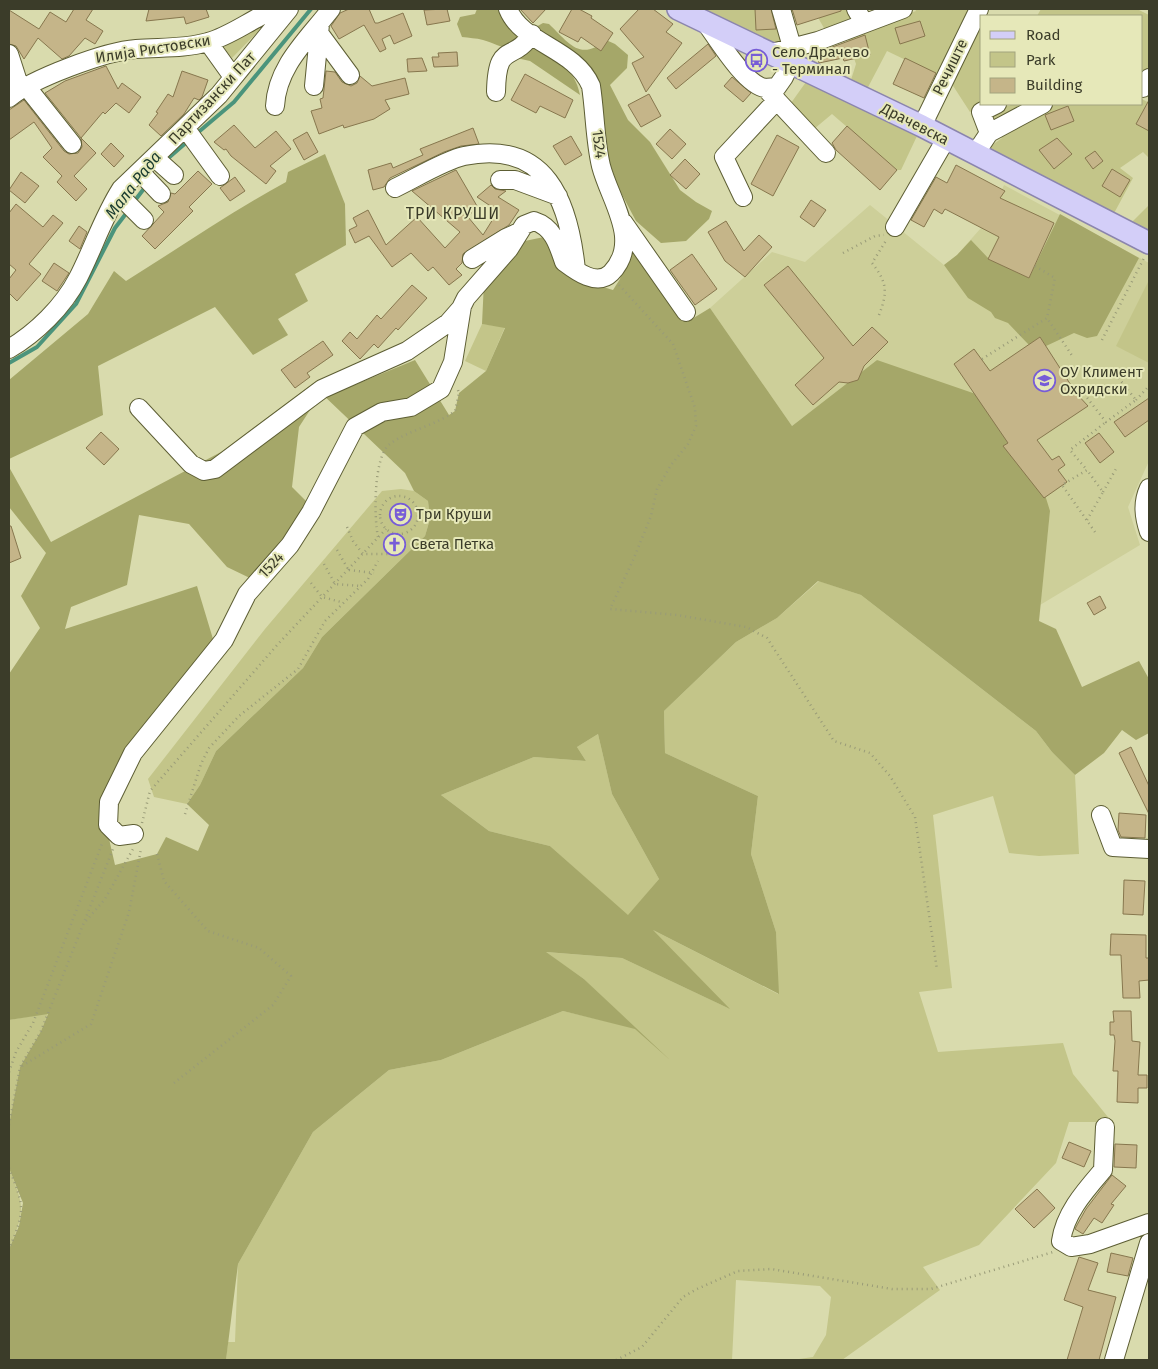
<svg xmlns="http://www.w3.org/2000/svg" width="1158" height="1369" font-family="'Fira Sans',sans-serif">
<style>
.built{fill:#cdcf99}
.green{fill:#c3c589}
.forest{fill:#a5a769;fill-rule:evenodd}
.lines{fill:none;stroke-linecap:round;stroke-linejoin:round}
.stream{stroke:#4b947c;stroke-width:4}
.building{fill:#c5b589;stroke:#87774e}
.minor-casing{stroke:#5d5e34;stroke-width:20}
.major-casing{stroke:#8b85ad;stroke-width:24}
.path{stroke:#999b78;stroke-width:2.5;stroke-dasharray:1 4;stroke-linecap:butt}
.minor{stroke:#fff;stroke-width:18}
.major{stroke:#d3cef8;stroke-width:21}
.labels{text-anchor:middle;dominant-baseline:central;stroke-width:4;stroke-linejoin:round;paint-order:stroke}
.street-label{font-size:15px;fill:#3b3c29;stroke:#e6e8b9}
.poi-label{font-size:15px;fill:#3b3c29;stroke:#e6e8b9;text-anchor:start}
.water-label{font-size:16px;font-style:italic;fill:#183a2f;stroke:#e6e8b9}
.neighbourhood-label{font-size:16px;letter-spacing:1px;fill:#3b3c29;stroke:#e6e8b9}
</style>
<rect width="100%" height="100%" fill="#d9dbad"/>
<path class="built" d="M1004,185l145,78v198l-21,46 12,38 -100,60 10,-94 -173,-151 -85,66 -82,-118 62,-56 33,10 65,-57 74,60 13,-10 32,-36z"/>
<path class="green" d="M269,9h11l-48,49 -8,-10 4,-7z
M695,9h86l2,36 -14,-1z
M813,9h42l5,10 -37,14 1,-5z
M915,9h57l-35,66 -50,-24 -21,40 -16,-8 6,-19 -10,-29 70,-24z
M1041,9h96l12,6v58l-7,12v-69h-105z
M982,20v83l-12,9 -22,-34z
M806,82l111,54 -16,34h-4l-65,-56 -24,20 -22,-24z
M1142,99l7,4v55l-6,-6 -23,16 13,10 -21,39 -128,-66 18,-13 -15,-24 16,-10 6,2 3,-2h130z
M1149,205v32l-20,-12z
M1149,280v83l-33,-17z
M482,324l23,3 -19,44 -21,-10z
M401,489l13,2 14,10 2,18 -5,17 -103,101 -19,31 -87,83 -16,34 -13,19 -33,-7 -6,-18 117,-150 117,-138z
M819,581l42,14 175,136 16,21 23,23 4,79 -40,2 -30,-3 -16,-57 -60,19 19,173 -33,4 19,60 125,-9 10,31 39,48h-43l-13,41 -77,82 -56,22 17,23 -98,70h-50l21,-3 13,-22 5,-38 -11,-11 -84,-6 -4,80h-506l2,-18h7l3,-78 75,-132 76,-62 52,-10 122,-49 72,17 -51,-49 -39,-27 77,6 106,50 -77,-79 127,65 -2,-62 -25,-78 7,-58 -93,-43 -1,-42 72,-69 41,-24z
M598,734l14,60 47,85 -31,37 -78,-70 -61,-15 -48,-36 93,-38 52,4 -9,-14z
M48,1013l-7,18 -21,36 -11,58v-105z
M9,1168c15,39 17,41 0,81z"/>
<path class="forest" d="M477,9h26l21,33c-19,11 -23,3 -41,-2 -7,-2 -14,-2 -21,-3l-5,-13 3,-7 15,-3z
M543,23l6,1c20,19 31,38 57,16l9,4 13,11 -1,13 -17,17 18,35 22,22 30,48 16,12 16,9 -3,8 -23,22 -25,2 -25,-22 -17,-32 -16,-45 -5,-41 -61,-72 -1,-4z
M529,44c24,13 46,23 51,51l-50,-34 -18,-4z
M325,154l20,50 1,41 -51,29 13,27 -30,18 10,16 -35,20 -38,-48 -117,59 5,49 -94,44v-79l79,-66 26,-43 12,10c53,-33 105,-69 160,-99l2,-10z
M1060,214l79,44 -42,78 -10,2 -13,-5 -28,13 -6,-9 -11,8 -21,-22 -13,-5 -4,-6 -23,-14 -24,-33 13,-10 14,-15 18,19 40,19z
M544,237l46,46 23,7 7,-11 11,-39 9,23 47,59 23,-14 82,118 85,-66 122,42 32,48 19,61 -11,110 17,8 26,58 57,-26 10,18v54l-13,7 -14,-10 -18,23 -29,22 -23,-23 -16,-21 -175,-136 -43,-14 -41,37 -41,24 -72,69 1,42 93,43 -7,58 25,78 3,62 -126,-64 77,79 -108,-51 -76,-6 38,27 86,81 -35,-31 -72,-18 -122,49 -52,10 -76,62 -75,132 -12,96h-217v-111l10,-23 4,-23 -14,-35v-43l11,-58 21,-36 7,-17 -39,6v-346l31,-46 -19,-32 25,-43 -37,-46v-40l42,75 170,-90 95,-71 31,7 68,-28 34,55 6,-4 4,-18 27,-22 19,-43 -23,-4 2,-42 36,-40zM321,393l84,80 9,18 14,10 2,18 -5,17 -103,101 -19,31 -87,83 -16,34 -13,19 22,21 -11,26 -32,-14 -9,17 -42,11 -13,-57 23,-60 88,-109 -16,-53 -132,43 6,-22 56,-22 12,-70 50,9 38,43 27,13 58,-73 -20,-20 7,-60zM598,734l14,60 47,85 -31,36 -78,-69 -61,-15 -48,-36 93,-38 52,4 -9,-14z"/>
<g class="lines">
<path class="stream" d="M195,135l39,-33 77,-93
M165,161l23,-20
M133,203l13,-17
M9,363l28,-16 39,-43 39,-76 13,-17"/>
</g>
<path class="building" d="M74,9h19l-7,11 17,11 -8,13 -10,-6 -16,18 -7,3 -24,-21 -14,21 -8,-13 -7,-2v-34l30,19 11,-17 16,10z
M149,9h57l3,8 -23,7 -2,-7 -38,4z
M349,9h20l6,14h3l25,-10 9,23 -18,8 -4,-9 -8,4 4,10 -6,3 -16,-27 -25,14 -8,-13 9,-13z
M447,9l3,12 -23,4 -3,-15z
M520,9h26l-13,14z
M572,9h7l13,7 -1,2 22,15 -12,18 -20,-14 -3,5 -19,-10z
M639,9h14l20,15 -7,8 16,11 -36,49 -14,-29 12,-6 -24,-28z
M755,9h16l5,20 -20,1z
M792,9h49v2l-44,14z
M920,21l5,15 -25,8 -5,-16z
M865,35l5,20 -26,6 -1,-3 -24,5 -3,-10z
M708,44l8,12 -40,33 -9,-11z
M457,52l1,14 -24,1 -2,-10h7l-1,-4z
M422,58l5,13 -19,1 -1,-13z
M905,58l31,15 -12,25 -31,-14z
M106,66l12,23 4,-6 19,14 -12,16 -13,-10 -11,11 -2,-2 -22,26 15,15 -22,23 13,13 -11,12 -19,-19 5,-6 -19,-19 9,-9 -18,-26 -25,18v-30l15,-10 40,51 5,3 9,-1 4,-6 -1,-9 -36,-45 20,-12z
M182,71l26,9 -6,17 -3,3 -5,-2 -10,16 -23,22 -12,-11 9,-12 -2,-1 12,-18 5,3z
M326,71l9,1 7,10 9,4 6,-3 3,-7 12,10 33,-8 4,16 -24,6 5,9 -16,10 -30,9 -1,-3 -24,9 -8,-23 11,-3 -2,-9 3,-1z
M525,74l48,26 -8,18 -25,-12 -4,7 -25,-13z
M732,77l19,16 -8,9 -19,-16z
M649,94l12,22 -20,11 -13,-22z
M1149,100v31l-13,-7z
M1068,106l6,15 -23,9 -6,-15z
M234,125l21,23 21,-17 15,18 -21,17 6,5 -10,13 -35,-28 -5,-7 -2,1 -10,-8z
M847,126l50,44 -17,20 -44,-40 -4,-7z
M473,128l6,16 -18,2 -17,6 -54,26 -6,9 -11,3 -5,-20 23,-7 2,5 30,-13 -3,-6z
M670,129l16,15 -14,15 -16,-15z
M307,132l11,20 -14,8 -11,-20z
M777,135l22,12 -26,49 -22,-12z
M571,136l11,19 -17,10 -12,-19z
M1057,138l15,16 -18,15 -15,-19z
M111,143l13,13 -10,11 -13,-13z
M1095,151l8,10 -10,8 -8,-11z
M685,159l15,15 -14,15 -16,-14z
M956,165l49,26 -5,7 54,25 -25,55 -41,-19 11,-22 -54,-28 -3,5 -8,-5 -10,18 -13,-7 25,-43 11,6z
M1112,169l18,11 -10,17 -18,-11z
M456,170l21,36 -9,11 15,18 15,-24 -21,-14 14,-12 4,4 11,2 -8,6 21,13 -10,15 -46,29 -1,9 -6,6 6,6 -13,10 -16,-18 -5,4 -17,-18 -19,14 -23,-31 -14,7 -6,-13 8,-4 -4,-8 15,-8 18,35 31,-28 28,31 15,-16 -48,-41z
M198,171l14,13 -23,23 4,4 -38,38 -13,-13 22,-24 -6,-6 10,-4 3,-9 4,1z
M21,172l18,14 -14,17 -16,-13z
M235,177l10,14 -15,10 -10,-13z
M811,200l15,10 -12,17 -14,-10z
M16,204l27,23 10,-12 10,8 -34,41 12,10 -24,27 -8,-8v-14l7,-9 -7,-6v-51z
M726,221l18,30 15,-16 13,12 -27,30 -20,-16 -17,-29z
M79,226l8,6 -7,17 -11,-8z
M692,254l25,35 -22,16 -25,-35z
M54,263l15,10 -12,18 -15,-10z
M788,266l65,80 19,-19 16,15 -24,24 -6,14 -10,3 -9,-1 -26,23 -18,-20 29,-27 -60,-73z
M412,285l15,13 -29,32 -2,-2 -18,20 -4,-4 -14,15 -18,-18 8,-9 7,7 20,-24 4,4z
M1040,337l36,56 12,13 -51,34 15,20 7,-4 6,9 -7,5 9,12 -23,16 -41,-52 5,-3 -54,-79 20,-15 16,22z
M323,341l10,14 -26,18 3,4 -15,11 -14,-18z
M1149,398v22l-24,17 -11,-15z
M101,432l18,17 -15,16 -18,-17z
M1099,433l15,19 -14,11 -15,-20z
M9,526h2l10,32 -12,5z
M398,535l8,8 -7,7 -9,-9z
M1100,596l6,12 -12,7 -7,-12z
M1131,747l18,39v28l-30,-61z
M1119,813l27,2 -1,23 -24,-1 -3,-7z
M1124,880l21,1 -2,34 -20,-1z
M1111,934l35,1v23h3v22l-10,1 1,17h-17l-2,-43h-11z
M1113,1011h18l1,30 8,1 -2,33h9v13h-9v15l-21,-1 1,-31h-5l2,-30 -1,-6h-4v-13h4z
M1069,1142l22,9 -7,16 -22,-9z
M1115,1144l22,1 -1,23 -22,-1z
M1112,1175l14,11 -15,18 3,1 -12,18 -8,-5 -11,16 -8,-5 2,-4 9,-16z
M1037,1189l18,19 -21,20 -19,-19z
M1111,1253l22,5 -5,18 -21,-4z
M1079,1257l19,6 -10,27 28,7 -17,63h-32l16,-53 -19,-7z"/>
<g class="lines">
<defs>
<path id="minor" d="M781,9l11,38
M856,9l8,14
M705,22c12,16 40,63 60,66 4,0 9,-1 12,-1l7,-10 7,-15
M319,33l31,42
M208,42l25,35
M772,53l46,-12 85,-32
M9,54l11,34
M26,86l46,58
M314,86l6,-62
M1142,87l1,1 6,-10
M496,92c1,-52 16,-28 36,-58
M769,92l57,61
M9,98c22,-19 97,-47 127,-49 24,-2 48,0 72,-7 19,-5 37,-18 55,-27l6,-6
M275,106c2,-40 33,-67 56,-97
M922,126l57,-117
M186,129l34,47
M989,133l-8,-21 16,-8
M975,154l14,-21 54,-29
M155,158l19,17
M140,172l21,22
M500,180h15l43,16
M395,188c19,-9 50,-28 69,-32 83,-17 105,46 112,114
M118,194l26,26
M743,197l-19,-40 53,-57
M623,222l63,90
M895,227l51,-88
M472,259l34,-21 13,-6
M9,349c27,-16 54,-42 69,-71 15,-29 25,-61 43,-89l98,-94 70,-86
M139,408l52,56 13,7 11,-2 107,-80 85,-38 41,-28 14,-16
M1149,488c-7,15 -5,29 0,44
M1101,815l12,32 36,2
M134,834l-15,2 -11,-11 1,-23 24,-49 91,-113 23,-46 43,-49 21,-33 44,-85 27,-15 29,-5 30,-18 12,-27 9,-56 4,-8 43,-49 15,-24 10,-4c19,6 24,23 30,41 12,9 33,25 47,11 31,-32 -1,-72 -10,-107 -6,-25 -6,-54 -10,-80 -16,-38 -69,-42 -83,-77
M1105,1127l-2,43c-18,21 -38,43 -42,71l10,6 19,-3 59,-21
M1114,1360l35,-117"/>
<path id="major" d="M678,9l244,117 227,117"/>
</defs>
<use href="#minor" class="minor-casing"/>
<use href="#major" class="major-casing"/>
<path class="path" d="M843,253l32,-17 9,-1
M1035,266l20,12 -8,40
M619,285l54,59 22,64 1,18 -8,18 -17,21 -14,24 -6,27 -17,42 -24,51 67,6 69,12 21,11 67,103 36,12 20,23 25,41 22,153
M879,315c9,-23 8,-33 -7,-52l15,-24
M1102,340l42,-82
M982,359l65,-41 26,39
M1081,390l25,32 30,-22 -23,-29
M1136,400l13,-14
M1103,492l14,-25
M380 515a19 19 0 1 1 38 0a19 19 0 1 1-38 0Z
M1087,520l16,-28 -16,-22
M347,527l6,14 10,13h27
M1095,532l-33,-47 25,-15 -17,-20 36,-28
M378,537c-4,-19 -5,-81 12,-93 18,-14 45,-18 65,-33l4,-18 -1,-3
M337,550l11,19
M324,564l11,20 25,2
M349,570l25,3
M311,583l11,14 19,5
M185,814l16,-50 8,-16 30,-32 59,-47 27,-48 43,-42 10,-18
M142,823l8,-32 128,-147 108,-115
M157,854l7,27 44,50 51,17 32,28 -18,29 -99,78
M86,921l19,-22 28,-50
M22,1066l69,-42 38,-112 12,-63
M9,1072l7,-20 17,-29 70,-182
M9,1125l11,-58 21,-36 72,-182
M9,1168c15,39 17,41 0,81
M616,1360l26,-13 41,-50 14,-8 41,-18 33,-2 121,20h39l122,-37"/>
<use href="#minor" class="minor"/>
<use href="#major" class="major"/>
</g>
<defs>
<symbol id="bus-ring" viewBox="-11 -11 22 22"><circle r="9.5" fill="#e6e8b9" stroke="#775cd7" stroke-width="1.5"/><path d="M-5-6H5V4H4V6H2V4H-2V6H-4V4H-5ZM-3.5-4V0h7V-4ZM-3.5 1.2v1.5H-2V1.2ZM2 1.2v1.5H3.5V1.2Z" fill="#775cd7"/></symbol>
<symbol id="school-ring" viewBox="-11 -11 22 22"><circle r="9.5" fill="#e6e8b9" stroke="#775cd7" stroke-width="1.5"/><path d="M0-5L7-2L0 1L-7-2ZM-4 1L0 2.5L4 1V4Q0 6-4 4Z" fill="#775cd7"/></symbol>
<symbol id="theatre-ring" viewBox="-11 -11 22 22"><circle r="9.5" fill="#e6e8b9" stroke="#775cd7" stroke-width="1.5"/><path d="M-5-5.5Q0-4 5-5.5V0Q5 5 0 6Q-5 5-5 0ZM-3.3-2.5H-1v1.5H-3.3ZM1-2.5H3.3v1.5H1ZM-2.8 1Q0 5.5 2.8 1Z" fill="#775cd7"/></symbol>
<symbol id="church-ring" viewBox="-11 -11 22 22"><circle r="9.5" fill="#e6e8b9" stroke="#775cd7" stroke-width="1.5"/><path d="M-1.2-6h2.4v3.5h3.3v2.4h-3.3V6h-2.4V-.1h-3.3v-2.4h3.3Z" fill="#775cd7"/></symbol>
</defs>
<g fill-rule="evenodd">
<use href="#bus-ring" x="744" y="48" width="25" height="25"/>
<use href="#school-ring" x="1032" y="368" width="25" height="25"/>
<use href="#theatre-ring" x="388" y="502" width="25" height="25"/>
<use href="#church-ring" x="382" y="532" width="25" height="25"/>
</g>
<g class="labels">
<g class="street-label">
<text transform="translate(153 49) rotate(-9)">Илија Ристовски</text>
<text transform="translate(950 67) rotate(-64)">Речиште</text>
<text transform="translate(212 98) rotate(-47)">Партизански Пат</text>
<text transform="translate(915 124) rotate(27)">Драчевска</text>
<text transform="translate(599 144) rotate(83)">1524</text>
<text transform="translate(271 565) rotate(-47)">1524</text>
</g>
<g class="poi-label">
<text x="772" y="52">Село Драчево<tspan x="772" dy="17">- Терминал</tspan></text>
<text x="1060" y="372">ОУ Климент<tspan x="1060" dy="17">Охридски</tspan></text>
<text x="416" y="514">Три Круши</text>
<text x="411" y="544">Света Петка</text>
</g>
<g class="water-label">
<text transform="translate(133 185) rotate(-52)">Мала Рада</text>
</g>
<g class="neighbourhood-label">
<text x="453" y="213">ТРИ КРУШИ</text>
</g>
</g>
<rect width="1158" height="1369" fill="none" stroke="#3b3c29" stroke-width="20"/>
<rect x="980" y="15" width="162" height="90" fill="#e6e8b9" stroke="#a2a37f"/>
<rect x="990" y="31" width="25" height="8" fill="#d3cef8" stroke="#a2a37f"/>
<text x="1026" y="40" font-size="15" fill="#3b3c29">Road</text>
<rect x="990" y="52" width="25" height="15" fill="#c3c589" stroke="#a2a37f"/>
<text x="1026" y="65" font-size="15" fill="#3b3c29">Park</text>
<rect x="990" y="78" width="25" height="15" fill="#c5b589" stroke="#a2a37f"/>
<text x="1026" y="90" font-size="15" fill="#3b3c29">Building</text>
</svg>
